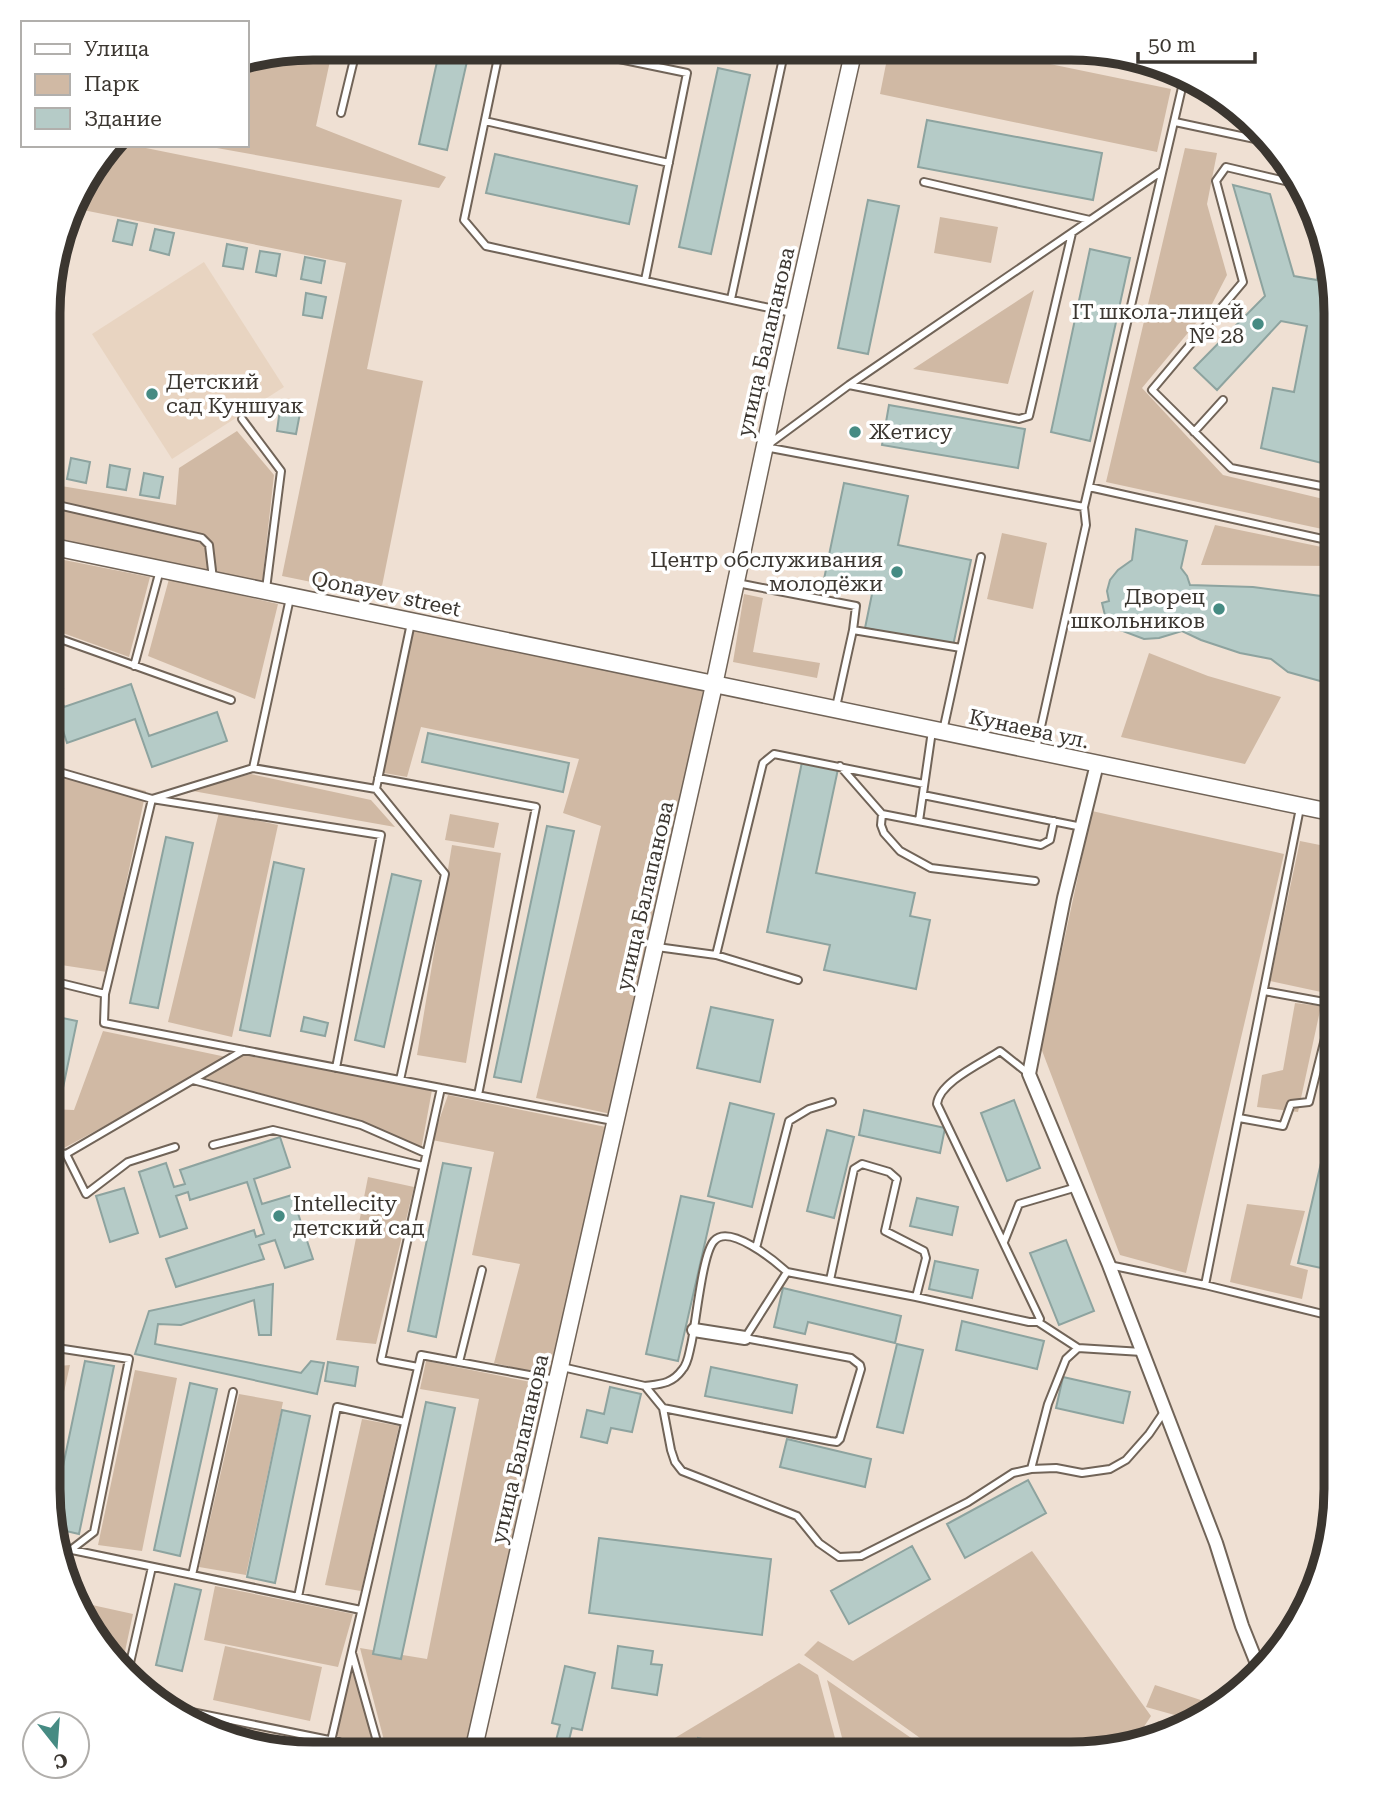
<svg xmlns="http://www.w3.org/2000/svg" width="1383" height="1801" font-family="'Roboto Serif',serif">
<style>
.built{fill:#e8d4c1}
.green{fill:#d0b9a4}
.building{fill:#b5cbc7;stroke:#8da39f;stroke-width:2}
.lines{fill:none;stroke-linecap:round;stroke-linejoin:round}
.service-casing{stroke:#716458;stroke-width:10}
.minor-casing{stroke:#716458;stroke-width:16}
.tertiary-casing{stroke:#716458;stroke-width:19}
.service{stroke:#fff;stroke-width:6}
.minor{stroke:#fff;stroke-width:12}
.tertiary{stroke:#fff;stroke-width:16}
.poi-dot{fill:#468b83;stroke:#fff;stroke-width:2.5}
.labels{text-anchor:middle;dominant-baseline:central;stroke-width:7;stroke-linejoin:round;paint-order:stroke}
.poi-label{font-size:21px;fill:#3b3630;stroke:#fff;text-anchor:end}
.street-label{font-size:21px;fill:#3b3630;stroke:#fff}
.rim{fill:none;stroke:#3b3630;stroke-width:9}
</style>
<rect width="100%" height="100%" fill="#efe0d3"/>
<path class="built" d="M204,262l80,125 -112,72 -80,-125z"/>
<path class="green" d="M312,47h21l-17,79 130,51 -7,11 -239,-43h47v-87z
M889,49h88l194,40 -14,63 -277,-58z
M111,145h20l271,55 -35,169 56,12 -43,215 -98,-20 64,-313 -273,-55 10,-28z
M1185,148l32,5 -10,51 20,71 -15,29 -70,84 81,87 113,27v30l-230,-50z
M940,217l58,10 -7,36 -57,-10z
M1034,290l-26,94 -95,-15z
M237,431l37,44 -12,108 -213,-44v-55l127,21 3,-37z
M1215,525l121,25v16l-135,-1z
M1002,533l45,10 -14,66 -46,-10z
M49,557l101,20 -21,80 -80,-29z
M169,579l109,25 -23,95 -107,-43z
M744,594l19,4 -10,54 67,11 -3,15 -84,-16z
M413,626l296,64 -98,424 -75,-16 65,-272 -38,-13 16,-54 -158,-32 -14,50 -23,-4z
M1149,653l59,23 73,21 -36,67 -124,-27z
M1325,704l11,2v76l-9,-2z
M49,766l97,25 -39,181 -59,-9z
M251,774l120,26 24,27 -208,-37z
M1092,811l192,43 -98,419 -66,-18 -79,-207z
M219,812l59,13 -46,212 -64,-15z
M450,814l49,9 -5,25 -49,-8z
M1300,841l35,7v147l-65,-14z
M452,845l49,8 -35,210 -49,-8z
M1295,1003l26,3 -23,106 -41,-5 5,-32 21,-5z
M103,1031l128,27 -167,90 -16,-4v-35l26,1z
M243,1055l189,35 -11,60 -54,-27 -162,-45z
M448,1095l163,33 -59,248 -58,-13 26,-99 -48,-9 22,-103 -62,-12z
M368,1177l46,10 -38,157 -40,-4z
M1247,1204l58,7 -15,54 18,5 -6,29 -72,-17z
M426,1361l125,25 -83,365 -81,1 -27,-104 67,11 52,-260 -59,-10z
M70,1365l-23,103v-101z
M135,1370l42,8 -35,173 -44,-6z
M239,1394l44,8 -37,173 -47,-8z
M362,1419l37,7 -38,165 -36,-6z
M1032,1551l119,165 -15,23 -65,15 -130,-1 -137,-98 14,-14 35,20z
M215,1586l138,28 -15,53 -134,-27z
M74,1601l59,13 -12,56 -8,-7z
M225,1646l97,21 -12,54 -97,-21z
M799,1663l19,12 21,78h-189z
M353,1669l24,83h-31l-4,-13 -7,-4z
M827,1680l106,73h-87z
M1155,1685l64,21 -23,15 -50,-14z
M182,1715l155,33 1,4h-60z
M1158,1721l24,7 -34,8z"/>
<path class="building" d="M440,48h30l-23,102 -28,-6z
M718,68l32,7 -39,179 -32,-7z
M927,120l175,33 -9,47 -175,-33z
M495,154l142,32 -8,38 -143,-31z
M1233,185l37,9 24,82 23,4 4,-29 15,61v34l-13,54 12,4 -13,59 -61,-15 12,-60 21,4 13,-66 -26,-5 -64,69 -23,-22 71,-72z
M868,200l31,6 -31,148 -30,-6z
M118,220l19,4 -5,21 -19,-4z
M155,229l19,4 -5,22 -19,-5z
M227,244l20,4 -4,21 -20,-3z
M1090,249l40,9 -40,183 -39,-9z
M260,251l20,3 -4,22 -20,-4z
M305,257l20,4 -4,22 -20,-4z
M306,293l20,4 -4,21 -19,-3z
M889,405l136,24 -7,39 -136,-23z
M280,409l20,4 -4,21 -19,-3z
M71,458l19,4 -4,21 -19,-4z
M110,465l20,4 -4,21 -19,-3z
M144,473l19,4 -4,21 -19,-3z
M844,483l64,13 -10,49 73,15 -18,86 -88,-18 7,-34 -49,-10z
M1136,529l51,12 -6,27 6,8 3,9 63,2 76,10v-11l7,1v94h-16l-32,-9 -17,-13 -31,-6 -39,-13 -19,-9 -23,7 -15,1 -24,-9 -6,-10 -7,4 -5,-21 7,-2 -2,-10 3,-11 8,-10 14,-10z
M52,657l11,31 -5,2 6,17 67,-23 18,52 68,-24 10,29 -75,26 -17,-48 -68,24 -16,-50 -2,1v-36z
M428,733l141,30 -6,29 -141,-30z
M802,762l36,7 -22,104 99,20 -5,23 20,4 -14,69 -92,-19 6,-25 -63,-13z
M547,826l27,5 -53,251 -27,-5z
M166,837l27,6 -35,165 -28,-5z
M274,862l30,7 -34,167 -30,-6z
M392,874l29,7 -37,166 -29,-7z
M711,1007l62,13 -13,62 -63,-14z
M48,1015l29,6 -17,81 -12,-2z
M304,1017l24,6 -3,13 -24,-5z
M1014,1100l26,68 -33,13 -26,-68z
M1335,1102v169l-37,-8z
M730,1103l44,11 -22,93 -44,-11z
M864,1110l81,18 -5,25 -81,-18z
M827,1130l27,7 -20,81 -27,-7z
M280,1137l10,30 -36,12 8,25 30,-9 21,64 -28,9 -10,-28 -16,5 5,14 -88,28 -10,-28 88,-29 2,7 8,-3 -17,-52 -57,18 -2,-8 -12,4 11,32 -27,9 -21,-65 27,-9 8,24 11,-3 -5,-14z
M443,1163l28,5 -35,169 -28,-6z
M124,1188l14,45 -28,9 -14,-46z
M681,1196l33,7 -36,158 -32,-7z
M917,1198l41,9 -6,28 -42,-9z
M1066,1240l28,71 -35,14 -29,-72z
M935,1261l43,9 -6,28 -43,-9z
M273,1284l-2,51h-12l-5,-35 -73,25 -23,-1 -3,20 146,29 10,-12 13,2 -7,31 -182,-40 14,-43z
M783,1288l118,28 -6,27 -87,-21 -3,12 -31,-7z
M962,1321l82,20 -7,28 -81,-19z
M897,1344l26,6 -20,83 -26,-6z
M85,1361l29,5 -35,168 -22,-5 -4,-15z
M328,1362l30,5 -3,19 -30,-5z
M711,1367l86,18 -5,28 -87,-17z
M1063,1377l67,15 -7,31 -67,-15z
M190,1383l27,6 -37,167 -26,-6z
M610,1387l31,7 -9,38 -21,-4 -4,15 -26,-6 6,-27 17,4z
M426,1402l29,6 -54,251 -28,-5z
M282,1410l28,6 -35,167 -28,-6z
M787,1439l84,20 -6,28 -85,-20z
M1028,1480l18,33 -81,45 -18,-34z
M599,1538l172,21 -9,76 -173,-22z
M912,1546l18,33 -81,45 -18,-33z
M175,1584l26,6 -19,81 -26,-6z
M618,1646l35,5 -2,13 11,1 -5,30 -45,-7z
M565,1666l30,7 -13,57 -10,-2 -6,24h-13l7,-27 -8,-2z
M698,1738l36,9 -2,6h-37z"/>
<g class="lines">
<defs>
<path id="service" d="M500,48l-36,172 22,26 306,67
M566,48l121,25 -42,207
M341,113l16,-66
M485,121l184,42
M1175,122l99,21
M924,182l166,38
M1302,185l-76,-18 -10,14 27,101 -91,108 79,78 105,21
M731,299l54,-250
M849,385l170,34 10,-3 43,-183
M242,419l39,52 -15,118
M1194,432l29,-32
M769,444l80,-59 313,-214
M765,447l319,60 100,-428
M1089,487l247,55
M49,503l153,35 7,7 4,34
M737,583l119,23 -3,24 -17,77
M290,598l-37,170 -101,31 -47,195 -1,29 337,65
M853,630l108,18
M49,635l182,65
M134,666l26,-96
M943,731l38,-174
M1036,749l50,-224 -2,-18
M840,766l42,48 159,31 9,-5 4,-19
M253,768l123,21 35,-166
M49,769l103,30 229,36 -45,233
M378,778l158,29 -58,288
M376,789l69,85 -45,206
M923,795l159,32
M1300,808l-95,477 130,32
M882,814l-1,11 3,8 16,18 31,17 104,13
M919,821l13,-90
M657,947l59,8 82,25
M716,955l47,-192 11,-9 150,30
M48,980l57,14
M1264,991l71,13
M1029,1074l-29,-23c-18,12 -61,31 -63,53l103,215 -2,3h-9l-113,-25 -129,-25 -42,66 106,20 9,7 1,4 -21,70 -3,3 -7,-1 -167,-33 8,42 4,12 7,9 115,45 22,27 20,14 22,-1 107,-54 45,-29 18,-4 25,-1 26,5 28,-4 16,-9 23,-26 15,-22
M193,1080l168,45 64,28
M1239,1118l44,8 8,-22 18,-2 25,-99
M213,1145l60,-15 150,36
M48,1151l18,3 178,-104
M66,1154l20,40 42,-32 47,-15
M48,1179l7,37 2,132
M1004,1242l15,-38 58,-17
M756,1248l33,-127 20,-12 23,-7
M1109,1265l96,20
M830,1280l24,-111 8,-5 27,8 8,7 -12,52 39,20 2,7 -10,39
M1038,1322l40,26
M48,1350l9,-2 72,11 -35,173 -31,24
M459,1362l23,-92
M418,1367l-37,-7 60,-272 172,33
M562,1367l83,19 18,22
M645,1386c15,-2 27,-2 37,-16 6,-6 7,-17 9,-25 5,-21 11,-91 23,-104 15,-18 61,20 73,31
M1031,1469l17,-65 18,-45 12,-11 64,4
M72,1550l289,60
M192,1575l41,-183
M298,1597l39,-190 68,15
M352,1653l28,99
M127,1676l25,-109
M162,1706l177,36 3,10
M331,1741l90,-386 135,25"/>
<path id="minor" d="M1069,49l77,16
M1097,764l-33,134 -35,176 80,191 107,278 26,83 18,45
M694,1330l51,8"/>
<path id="tertiary" d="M49,546l1286,267
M473,1752l241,-1067 63,-296 77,-340"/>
</defs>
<use href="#service" class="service-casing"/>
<use href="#minor" class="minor-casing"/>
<use href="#tertiary" class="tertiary-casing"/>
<use href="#service" class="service"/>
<use href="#minor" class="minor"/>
<use href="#tertiary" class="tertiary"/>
</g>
<g class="poi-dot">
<circle cx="1258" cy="324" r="7"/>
<circle cx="152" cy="394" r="7"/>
<circle cx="855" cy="432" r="7"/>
<circle cx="897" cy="572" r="7"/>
<circle cx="1219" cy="609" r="7"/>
<circle cx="279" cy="1216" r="7"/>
</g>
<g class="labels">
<g class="poi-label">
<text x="1244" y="312">IT школа-лицей<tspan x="1244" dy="24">№ 28</tspan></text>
<text x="166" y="382" text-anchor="start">Детский<tspan x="166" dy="24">сад Куншуак</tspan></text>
<text x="869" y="432" text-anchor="start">Жетису</text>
<text x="883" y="560">Центр обслуживания<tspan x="883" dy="24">молодёжи</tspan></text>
<text x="1205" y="597">Дворец<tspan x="1205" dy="24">школьников</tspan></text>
<text x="293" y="1204" text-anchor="start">Intellecity<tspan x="293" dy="24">детский сад</tspan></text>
</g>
<g class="street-label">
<text transform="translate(766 342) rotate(-77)">улица Балапанова</text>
<text transform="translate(386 594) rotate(12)">Qonayev street</text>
<text transform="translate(1029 729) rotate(12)">Кунаева ул.</text>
<text transform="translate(645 896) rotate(-77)">улица Балапанова</text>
<text transform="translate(520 1449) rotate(-77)">улица Балапанова</text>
</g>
</g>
<path d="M0 0H1383V1801H0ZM313 60H1071A253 253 0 0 1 1324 313V1489A253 253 0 0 1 1071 1742H313A253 253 0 0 1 60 1489V313A253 253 0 0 1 313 60Z" fill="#fff" fill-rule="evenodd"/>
<path class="rim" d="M313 60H1071A253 253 0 0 1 1324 313V1489A253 253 0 0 1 1071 1742H313A253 253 0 0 1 60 1489V313A253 253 0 0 1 313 60Z"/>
<rect x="21" y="21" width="228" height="126" fill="#ffffff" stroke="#b1afac" stroke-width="2"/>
<rect x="35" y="44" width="35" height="10" fill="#ffffff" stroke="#b1afac" stroke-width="2"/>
<text x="84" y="56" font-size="21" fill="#3b3630">Улица</text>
<rect x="35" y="74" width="35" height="21" fill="#d0b9a4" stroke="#b1afac" stroke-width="2"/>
<text x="84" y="91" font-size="21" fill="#3b3630">Парк</text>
<rect x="35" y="108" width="35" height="21" fill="#b5cbc7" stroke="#b1afac" stroke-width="2"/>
<text x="84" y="126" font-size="21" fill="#3b3630">Здание</text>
<g transform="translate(56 1745) rotate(163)"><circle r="33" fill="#ffffff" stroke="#b1afac" stroke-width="2"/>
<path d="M0-5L12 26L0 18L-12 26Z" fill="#468b83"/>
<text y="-10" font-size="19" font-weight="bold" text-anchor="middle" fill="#3b3630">С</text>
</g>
<path d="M1138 52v10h117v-10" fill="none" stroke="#3b3630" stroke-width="3.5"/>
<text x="1148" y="52" font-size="21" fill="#3b3630" stroke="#ffffff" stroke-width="5" paint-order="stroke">50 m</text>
</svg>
